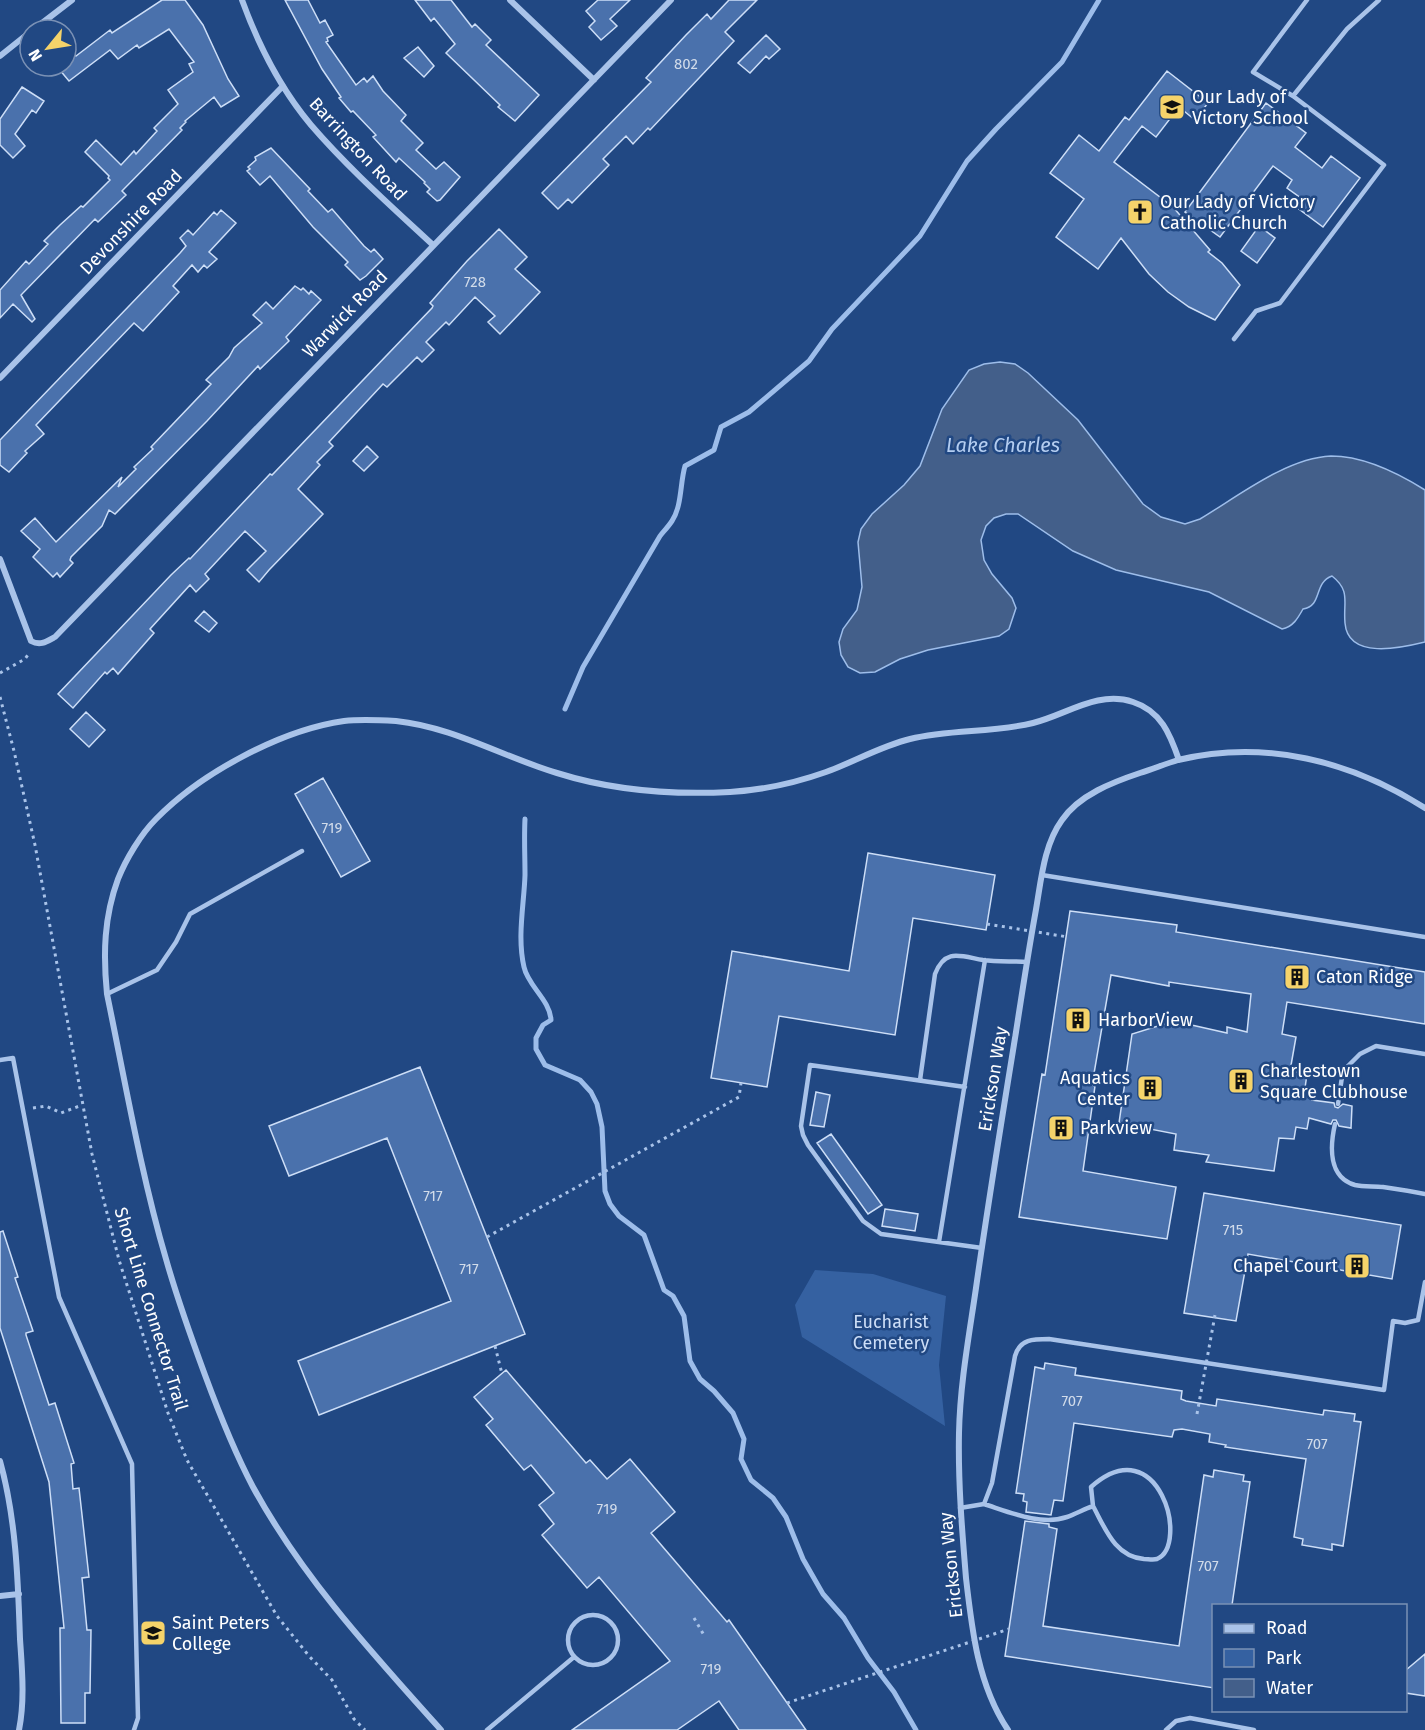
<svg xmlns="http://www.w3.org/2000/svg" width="1425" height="1730" font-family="'Fira Sans',sans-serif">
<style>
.green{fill:#3561a1}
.water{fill:#435f8a;stroke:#9dbdea;stroke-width:1.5}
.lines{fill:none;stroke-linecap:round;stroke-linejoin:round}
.stream{stroke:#9dbdea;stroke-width:5}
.building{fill:#4a71ac;stroke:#cddef7;stroke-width:1.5}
.path{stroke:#a9c3e9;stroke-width:3;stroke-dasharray:3 4.5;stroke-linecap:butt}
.lane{stroke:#a9c3e9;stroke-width:4.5}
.street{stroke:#a9c3e9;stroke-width:6}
.path-bridge{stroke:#a9c3e9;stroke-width:3;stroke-dasharray:3 4.5;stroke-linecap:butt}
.labels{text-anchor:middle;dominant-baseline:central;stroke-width:5;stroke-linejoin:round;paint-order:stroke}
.number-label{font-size:15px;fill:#d2dcea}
.poi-label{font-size:18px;fill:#fff;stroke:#214883;text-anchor:start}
.street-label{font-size:18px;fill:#fff;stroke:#214883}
.park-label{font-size:18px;fill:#cddef7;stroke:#214883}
.water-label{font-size:20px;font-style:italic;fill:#b4cdf0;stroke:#214883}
</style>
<rect width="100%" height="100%" fill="#214883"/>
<path class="green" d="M815,1270l58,4 73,22 -7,69 6,61 -143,-89 -7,-32z"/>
<path class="water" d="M1000,362l15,2 13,9 50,47 65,84 18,13 24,7 15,-5c37,-22 86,-61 131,-63 33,0 67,17 94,34v152c-24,6 -77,18 -80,-19 -2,-21 6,-32 -13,-47 -19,7 -9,30 -29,33 -5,9 -10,18 -21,20l-73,-37 -93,-22 -43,-19 -55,-37h-12l-12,4 -8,8 -5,14 3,20 8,14 20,24 4,10 -7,21 -10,7 -71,14 -28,9 -25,13 -15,1 -12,-6 -7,-12 -2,-13 4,-13 14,-19 5,-23 -4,-45 3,-13 11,-15 32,-29 16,-19 22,-57 27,-39 15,-6z"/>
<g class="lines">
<path class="stream" d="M565,709l18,-42 77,-131c4,-5 8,-9 12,-15 10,-15 8,-38 13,-55l29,-16 7,-23 28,-15 60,-51 23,-32 88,-93 47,-75 29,-32 66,-67 37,-62
M525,819c-1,19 0,37 0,56 -1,30 -8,62 -1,92 4,19 26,33 27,53l-8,5 -7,13v11l9,16 35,15 11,12 6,12 5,23 3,64 5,13 9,12 25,19 20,55 9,6 11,20 6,45 10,18 14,12 19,22 11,26 -3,20 10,21 22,18 13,19 17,42 20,35 21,24 24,40 26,34 22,38"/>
</g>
<path class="building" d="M162,0h23l18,25 25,54 11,17 -18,11 -7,-10 -29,24 1,1 -6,6 2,2 -60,61 4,4 -28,27 -3,-3 -74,76 14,24 -3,3 -19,-18 -13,14v-28l26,-29 3,3 19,-20 -4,-3 16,-16 21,-19 2,1 27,-27 -2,-2 1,-2 -24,-24 11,-12 25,25 13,-14 2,3 21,-23 -3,-3 24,-24 -10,-14 25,-18 -4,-8 5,-2 -25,-33 -30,19 -2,-3 -19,14 -8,-9 -41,31 -10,-12 7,-3v-22l10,12 34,-26 2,3z
M285,0h23l12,23 5,-3 8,15 -6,3 1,3 -2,1 30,43 8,-7 3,4 6,-6 10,15 23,24 -5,6 22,22 -7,7 20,19 8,-7 16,15 -20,23 -3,1 -10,-9 3,-3 -6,-6 1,-1 -26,-24 -3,4 -23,-25 3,-2 -23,-24 -2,1 -12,-14 2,-1 -19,-28z
M415,0h36l21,27 3,-3 16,16 -5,5 53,50 -24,26 -17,-14 2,-2 -54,-52 9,-9 -21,-26 -3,3z
M598,0h32l-20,19 7,7 -16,14 -12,-13 6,-6 -9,-10z
M729,0h28l-32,32 9,9 -84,89 -2,-2 -15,16 -7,-8 -23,23 6,6 -37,38 -4,-4 -10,10 -16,-16 109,-111 -5,-4 40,-43 21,-21 4,5z
M766,35l14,14 -11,10 -3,-3 -16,17 -12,-10z
M418,47l16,19 -10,11 -20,-19z
M1167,71l41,32 -13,17 -16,-13 -23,30 -14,-11 -28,36 59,45 37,43 -2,2 14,11 18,22 -25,35 -26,-13 -21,-15 -19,-18 -28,-36 -23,31 -42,-32 28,-38 -34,-26 29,-38 20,16 26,-34 4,3z
M22,87l22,14 -8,12 -4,-3 -17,24 10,12 -12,12 -13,-13v-26z
M1266,103l40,30 -11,14 27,21 9,-12 29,22 -37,49 -24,-18 6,-8 -18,-13 5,-8 -19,-14 -53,71 -35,-25z
M271,148l39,41 -2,2 20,21 4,-3 32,37 7,6 3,-3 9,10 -17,17 -6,4 -15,-15 3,-3 -35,-35 -43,-51 -10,9 -13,-14 3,-2 -2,-2 8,-7 -1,-3z
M221,210l15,13 -27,29 8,7 -10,9 -3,-3 -6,7 -6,-7 -19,21 6,6 -36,39 -9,-8 -98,102 8,9 -19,17 2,2 -18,19 -9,-7v-25l180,-187 6,-7 -6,-8 8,-8 5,5 21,-23 3,3z
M1259,226l16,12 -18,25 -16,-12z
M499,229l28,28 -12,12 25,23 -40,42 -12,-12 7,-6 -20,-19 -26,28 -3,-3 -20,20 8,8 -12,12 -5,-5 -30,30 -4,-3 -54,58 4,4 -16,16 3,3 -22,24 25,25 -54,56 -10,12 -12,-12 19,-19 -21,-20 -40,43 4,5 -13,13 -6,-7 -40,44 4,4 -36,41 -5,-6 -6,6 -2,-2 -32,36 -15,-14 113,-119 18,-17 1,1 80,-85 2,1 160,-167 1,-2 -3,-3 37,-42z
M295,286l6,4 2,-2 6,6 2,-3 10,9 -35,37 3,4 -29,28 -2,-3 -51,55 -92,93 -6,-4 -7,16 -31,31 -1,3 3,3 -13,14 -3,-4 -4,4 -20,-20 7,-8 -19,-18 14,-13 21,24 66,-65 -4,10 18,-18 -2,-2 19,-18 -2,-2 60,-63 -5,-4 23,-23 5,-9 28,-25 -9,-8 13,-13 7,7z
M367,446l11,11 -14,14 -11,-10z
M204,611l13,12 -8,9 -14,-11z
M86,712l19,18 -16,17 -19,-18z
M323,778l47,83 -29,16 -46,-83z
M868,853l127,22 -9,55 -73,-12 -18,117 -116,-19 -12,71 -56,-9 21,-127 117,20z
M1070,911l107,14 -1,7 249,40v52l-138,-22 -5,32 14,3 -6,34 17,3 -2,14 8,1 -1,11 22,3 1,4 3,1 5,-4 9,2 -1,22 -12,-2 -3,-6h-3l-2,4 -22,-6 -2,11 -11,-2 -2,12 -15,-1 -5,33 -68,-9 3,-7 -35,-5 2,-16 -57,-11 13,-89 42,-13 53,12v-6l20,5 4,-38 -82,-12v4l-58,-11 -19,110 3,1 -12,85 93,16 -9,52 -148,-22 23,-143 3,1z
M420,1067l105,267 -206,81 -21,-54 153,-60 -64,-163 -98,38 -20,-50z
M816,1092l14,3 -6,32 -14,-2z
M831,1134l51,71 -14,9 -51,-71z
M1204,1193l197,32 -9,54 -144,-25 -12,67 -52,-8z
M885,1209l33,5 -3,17 -33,-5z
M3,1231l15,46 -3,1 18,53 -7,2v2l23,70 6,-2 19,60 -3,1 2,25 6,-1 10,89 -7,1 5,52h4l-1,63h-5v30h-24l-1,-95h4l-15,-146 -49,-154v-96z
M1045,1363l31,5 -1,7 107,16 -1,8 5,2 30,5 1,-7 106,16 1,-5 31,4 -1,7 7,1 -18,124 -11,-2v6l-30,-5 1,-6 -9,-2 12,-78 -81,-12 1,-2 -17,-3 1,-8 -28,-5 -8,1 -2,7 -98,-14 -11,78 -9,-1 -3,15 -25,-3 1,-10 -4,-1 1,-7 -8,-1 19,-126 9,2z
M506,1370l80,93 4,-3 17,19 23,-20 45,53 -24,21 76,89 2,-2 77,110h-67l-20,-29 -42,29h-105l98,-69 -71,-84 -12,11 -45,-53 12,-11 -15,-19 15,-12 -23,-28 -7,5 -38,-45 7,-6 -19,-22z
M1214,1470l30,5 -1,6 7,1 -18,123h-18v83l-209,-32 20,-135 24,3v3l8,2 -14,97 136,20 25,-171 9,2z
M1425,1654v42l-19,-3v-23z"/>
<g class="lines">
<path class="path" d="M0,673l25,-14 5,-7
M0,697l14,54 21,94 57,309 27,106 49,153 19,47 90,156 32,40 23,24 22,39 11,11
M33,1108l13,-2 15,7 21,-8
M487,1237l252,-140 2,-14
M495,1346l7,28
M694,1618l11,19"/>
<path class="lane" d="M1293,96l54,-67 32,-29
M1234,339l22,-28 24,-8 104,-138 -91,-69 -40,-24 54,-72
M1042,875l383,62
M107,994l50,-24 19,-28 14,-28 112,-63
M0,1060l13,-2 46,239 73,167 6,254 -4,12
M920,1080l15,-106c10,-26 25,-18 48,-14 14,2 29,1 44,2
M965,1087l-155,-22 -9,61 2,9 5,10 55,76 18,13 101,14
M1338,1104l4,-27 4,-9 14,-14 16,-8 49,8
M1335,1124c-5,22 -7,53 20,61 8,2 19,1 28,2 14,2 28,4 42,7
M939,1242l46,-282
M984,1504c25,8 57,22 83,13 9,-3 17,-8 26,-11 12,22 22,51 51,53 4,0 9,1 13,0 33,-14 2,-132 -66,-72l2,19
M960,1508l24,-4 8,-21 23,-127c5,-17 18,-17 34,-17l335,51 9,-69 12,2 13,-3 7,-38
M568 1640a25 25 0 1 1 50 0a25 25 0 1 1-50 0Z
M487,1730l87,-73
M1166,1730l10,-9 14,-3 64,12"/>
<path class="street" d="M242,0c16,44 38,88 69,125 37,43 80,81 122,120
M510,0l84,80
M33,30l39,-30
M0,56l30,-24
M0,378l283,-292
M0,559l31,82c9,5 15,1 24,-4l616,-637
M0,1461c16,57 18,119 20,178 2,30 5,61 -1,91
M0,1596l19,-2
M441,1730c-68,-76 -139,-153 -188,-243 -19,-36 -34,-74 -48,-112 -14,-38 -28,-77 -39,-116 -25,-85 -41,-178 -59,-265 -4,-40 -3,-77 11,-115 8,-20 23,-45 38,-60 45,-46 125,-89 188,-98 17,-2 35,-1 52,0 57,6 107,36 161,52 57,18 114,22 173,19 33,-2 65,-9 96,-20 28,-10 55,-26 84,-33 40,-10 83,-6 123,-16 33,-8 65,-33 100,-21 28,9 37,32 46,58
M1008,1730c-30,-45 -36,-99 -42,-152 -4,-48 -8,-96 -7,-145 1,-49 10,-97 17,-145 12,-85 26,-170 40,-256 6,-39 12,-78 19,-117 6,-32 8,-69 27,-95 17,-25 51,-38 78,-47 13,-4 25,-9 38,-13 87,-21 173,1 247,48"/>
<path class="path-bridge" d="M987,924l81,13
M1197,1414l18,-99
M787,1703l222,-74"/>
</g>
<defs>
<symbol id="school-square" viewBox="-11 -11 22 22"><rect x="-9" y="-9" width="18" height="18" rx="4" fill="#f5d36a" stroke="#214883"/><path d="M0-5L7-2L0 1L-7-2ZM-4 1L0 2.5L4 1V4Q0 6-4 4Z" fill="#111"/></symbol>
<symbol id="church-square" viewBox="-11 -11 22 22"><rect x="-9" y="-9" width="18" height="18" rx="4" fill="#f5d36a" stroke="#214883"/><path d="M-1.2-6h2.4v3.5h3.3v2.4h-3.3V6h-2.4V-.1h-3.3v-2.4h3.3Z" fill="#111"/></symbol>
<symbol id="building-square" viewBox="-11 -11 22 22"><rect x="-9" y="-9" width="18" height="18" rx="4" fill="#f5d36a" stroke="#214883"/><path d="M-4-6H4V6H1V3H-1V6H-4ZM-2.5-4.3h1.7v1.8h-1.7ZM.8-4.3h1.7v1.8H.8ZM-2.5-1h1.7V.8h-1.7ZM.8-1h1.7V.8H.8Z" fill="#111"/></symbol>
</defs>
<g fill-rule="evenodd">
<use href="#school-square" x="1157" y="92" width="30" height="30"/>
<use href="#church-square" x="1125" y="197" width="30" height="30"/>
<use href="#building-square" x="1282" y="962" width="30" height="30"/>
<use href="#building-square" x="1063" y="1005" width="30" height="30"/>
<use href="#building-square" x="1226" y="1066" width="30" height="30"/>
<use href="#building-square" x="1135" y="1073" width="30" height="30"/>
<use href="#building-square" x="1046" y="1113" width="30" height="30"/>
<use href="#building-square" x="1342" y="1251" width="30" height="30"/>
<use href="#school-square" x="138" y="1618" width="30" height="30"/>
</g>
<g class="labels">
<g class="number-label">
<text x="686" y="64">802</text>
<text x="475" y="282">728</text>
<text x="332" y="828">719</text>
<text x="433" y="1196">717</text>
<text x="1233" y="1230">715</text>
<text x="469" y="1269">717</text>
<text x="1072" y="1401">707</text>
<text x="1317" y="1444">707</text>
<text x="607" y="1509">719</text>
<text x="1208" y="1566">707</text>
<text x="711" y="1669">719</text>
</g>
<g class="poi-label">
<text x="1192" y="97">Our Lady of<tspan x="1192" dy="21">Victory School</tspan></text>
<text x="1160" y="202">Our Lady of Victory<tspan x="1160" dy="21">Catholic Church</tspan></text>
<text x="1316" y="977">Caton Ridge</text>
<text x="1098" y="1020">HarborView</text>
<text x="1260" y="1071">Charlestown<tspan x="1260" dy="21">Square Clubhouse</tspan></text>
<text x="1130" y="1078" text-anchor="end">Aquatics<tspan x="1130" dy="21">Center</tspan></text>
<text x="1080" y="1128">Parkview</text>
<text x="1338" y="1266" text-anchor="end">Chapel Court</text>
<text x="172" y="1623">Saint Peters<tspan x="172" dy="21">College</tspan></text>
</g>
<g class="street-label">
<text transform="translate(358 149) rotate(47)">Barrington Road</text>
<text transform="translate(131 222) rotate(-46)">Devonshire Road</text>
<text transform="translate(345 314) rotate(-46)">Warwick Road</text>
<text transform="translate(993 1079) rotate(-81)">Erickson Way</text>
<text transform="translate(151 1309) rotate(73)">Short Line Connector Trail</text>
<text transform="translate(951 1565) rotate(-96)">Erickson Way</text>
</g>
<g class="park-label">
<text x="891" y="1322">Eucharist<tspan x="891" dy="21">Cemetery</tspan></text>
</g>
<g class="water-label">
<text x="1003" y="445">Lake Charles</text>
</g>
</g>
<rect x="1212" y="1604" width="195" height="108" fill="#214883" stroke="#7a91b5" stroke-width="1.5"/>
<rect x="1224" y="1624" width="30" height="9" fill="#a9c3e9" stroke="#7a91b5" stroke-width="1.5"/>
<text x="1266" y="1634" font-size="18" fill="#ffffff">Road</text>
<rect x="1224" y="1649" width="30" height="18" fill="#3561a1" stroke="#7a91b5" stroke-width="1.5"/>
<text x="1266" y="1664" font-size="18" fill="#ffffff">Park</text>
<rect x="1224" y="1679" width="30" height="18" fill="#435f8a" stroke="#7a91b5" stroke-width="1.5"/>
<text x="1266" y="1694" font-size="18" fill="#ffffff">Water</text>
<g transform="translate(48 48) rotate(240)"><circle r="28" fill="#214883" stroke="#7a91b5" stroke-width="1.5"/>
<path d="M0-4.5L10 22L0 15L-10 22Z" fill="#f5d36a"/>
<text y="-9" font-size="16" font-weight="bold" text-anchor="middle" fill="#ffffff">N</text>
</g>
</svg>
